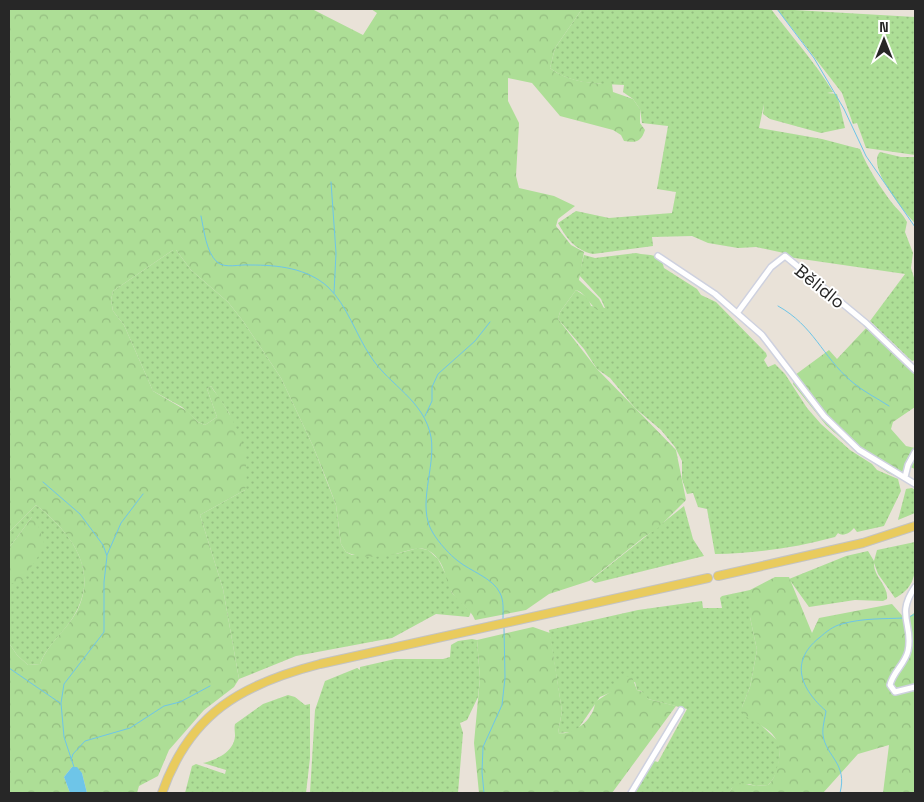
<svg xmlns="http://www.w3.org/2000/svg" width="924" height="802" font-family="'Space Grotesk',sans-serif">
<style>
.grass{fill:url(#grass-dots)}
.forest{fill:url(#forest-crowns)}
.water{fill:#6ec5e8}
.lines{fill:none;stroke-linecap:round;stroke-linejoin:round}
.stream{stroke:#6ec5e8;stroke-width:1}
.street-casing{stroke:#ced1df;stroke-width:8}
.primary-casing{stroke:#c3c3c3;stroke-width:10}
.street{stroke:#fff;stroke-width:5}
.primary{stroke:#e9cb5d;stroke-width:8}
.labels{text-anchor:middle;dominant-baseline:central;stroke-width:4;stroke-linejoin:round;paint-order:stroke}
.street-label{font-size:18px;fill:#272727;stroke:#fff}
</style>
<defs>
<pattern id="grass-dots" width="8" height="8" patternUnits="userSpaceOnUse" patternTransform="scale(1.25)"><rect width="8" height="8" fill="#adde96"/><path d="M2 2h.1M6 6h.1" fill="none" stroke="#95be81" stroke-width="1.8" stroke-linecap="round"/></pattern>
<pattern id="forest-crowns" width="20" height="18" patternUnits="userSpaceOnUse" patternTransform="scale(1.25)"><rect width="20" height="18" fill="#adde96"/><path d="M2 6a3 3 0 1 1 6 0M12 15a3 3 0 1 1 6 0" fill="none" stroke="#95be81"/></pattern>
</defs>
<rect width="100%" height="100%" fill="#e9e2d8"/>
<path class="grass" d="M582,9h189c21,28 44,53 62,83l-6,1 10,1 8,34 -24,5 -51,-14 -7,-5 1,-10 -5,24 63,11 38,10c7,18 20,38 32,54 5,6 11,11 15,19l-2,10 8,21 -2,15 4,13v79l-3,1 -42,-40 35,-47 -117,-17 -4,-4 -28,-6 -18,1 -30,-5 -16,-7 -40,1 1,9 -60,8c-18,-4 -27,-16 -35,-31l18,-12 33,7 63,-5 4,-21 -19,-3 11,-63 -26,-3 -2,-14 -7,-10 -10,-7 1,-7c-25,-1 -54,-1 -74,-17l5,-20z
M777,9l138,8v138l-49,-7 -9,-25 -4,1 -11,-31z
M880,152l21,5h14v66c-11,-11 -49,-57 -35,-71z
M173,250h3l15,20 37,32 15,19 38,57 32,68 23,59 5,39 5,8 6,3 44,-1 22,-6 10,2 10,9 9,18 5,16 19,19 -2,5 -33,-3 -44,24 -96,18 -57,23 -16,-90 -23,-74 45,-25 -11,-62 -5,-15 -18,-27 -4,3 10,28 -12,8 -7,-3 -16,-15 -29,-16 -29,-66 -11,-14 -2,-11 2,-9z
M636,253c12,3 25,-1 28,15l33,21 4,6 15,7 50,51 1,3 -3,4 4,7 7,-3 10,10 22,34 14,16 29,26 22,14 5,6 21,9 3,12 -17,35 -27,6 -3,-4c-4,5 -11,9 -16,5l-3,4c-39,11 -80,16 -120,17l-8,-45 -9,-2 -5,-14 -6,1 -5,-15v-18l-7,-14 -14,-17 -26,-22 -25,-30 -13,-9 -13,-20 -26,-30 2,-7 16,-22 12,8 3,8 14,2 -4,-9 -22,-24 5,-20 11,3z
M912,488l3,2v23l-17,7 8,-31z
M36,505c32,25 63,62 41,105 -10,21 -29,33 -37,54l-12,1 -11,-10 -8,-12v-60h11l12,-66 -23,31v-16z
M684,506l9,33 11,17 -109,27 -4,-3z
M915,542c0,23 5,43 -20,56l-17,-24 -4,-11c-1,13 15,23 13,36l-4,2 -28,-1 -46,7 -20,-28 57,-23 22,-5 6,10 3,-11z
M750,590v27l7,33 -7,37 -8,20 37,35c2,14 0,33 -11,43l-12,1 -7,-2 -17,4 -3,5h-95l20,-32 4,1 29,-53 -39,-10 -7,-8 -4,-1 -2,-8 -35,15 -22,32 -5,3 -15,1 4,-22 -13,-81 89,-20 64,-9 1,7h19l-2,-10 2,-2z
M472,639l5,1 3,38 -2,19 -11,23 -7,3 3,10 -5,60h-148l5,-83 10,-29 32,-13 3,2v-3l35,-8h48l7,-2 1,-12 7,-4z
M288,695l7,2 10,8 5,-1v54l-4,35h-121l7,-27 4,-2 29,10 1,-4 -23,-7c13,-3 31,-11 32,-27 0,-5 -1,-8 0,-12l28,-20z"/>
<path class="forest" d="M9,9h303l51,26 14,-22 -6,-4h211l-27,39 -5,20c16,13 42,16 62,16l1,8 20,7 7,10v14l5,7c-4,12 -9,13 -21,11l-3,-6 -8,-5 -53,-14 -28,-33 -24,-5v23l11,22 -3,53 3,12 35,8 21,10 -17,13 -2,7 15,19 13,7 -5,28 20,19 7,13c-16,0 -17,-18 -30,-22l-16,22 -2,7 39,50 79,81 10,50 -29,29 -13,8 -55,44 -40,13 -23,16 -51,10c-5,-12 -15,-16 -22,-26 -7,-10 -7,-25 -15,-35 -13,-17 -26,-9 -42,-5 -15,3 -35,5 -50,-2l-5,-8 -5,-39 -9,-24 -14,-35 -32,-68 -38,-57 -15,-19 -37,-32 -15,-20h-3l-60,41 -2,9 2,11 11,14 29,66 34,20 11,11 7,3 12,-8 -10,-28 4,-3c3,6 8,10 11,16 17,25 29,58 23,88l-45,25 23,74 16,90 -5,8 -30,23 -35,40 -11,26 -19,10 -2,7h-50l-5,-20 -10,-6 -8,10 6,16h-61v-150l8,12 11,10 12,-1c8,-21 26,-33 37,-53 22,-44 -9,-81 -41,-106l-27,27z
M867,327l48,47v33l-22,15 -2,7 15,17 9,2v21l-5,-2 -1,9h-14l-7,-3 -37,-26 -25,-22 -33,-41 2,-9 34,-25 8,9z
M32,517l4,2 9,27 -25,38 -11,-1v-35z
M775,577h14l23,56 7,-15 73,-14 14,16 9,-8v181h-32l6,-48 -31,9 -35,39h-94l3,-5 7,-5 18,3 11,-1c6,-5 8,-13 10,-21 7,-30 -13,-36 -35,-49l-1,-8 8,-20 7,-37 -7,-33v-27z
M533,627l17,6 12,78 -4,22c16,3 37,-15 37,-31l20,-13 2,-7 7,-6 8,1 5,13 8,3 3,6 28,7 -64,87h-133l-5,-50 6,-65 -3,-38z"/>
<path class="water" d="M72,767h5l5,6 5,20h-17l-6,-16z"/>
<g class="lines">
<path class="stream" d="M777,9l37,49 30,51 22,47 49,71
M331,182l5,71 -2,40
M201,216c3,14 5,36 16,46 8,7 23,2 33,3 28,0 57,3 78,22 19,18 28,48 43,70 19,29 53,43 60,80 5,31 -15,69 2,96 6,10 17,22 25,28 12,10 35,17 42,32 4,8 3,17 3,26
M778,306c36,20 44,50 73,75 11,10 26,17 38,25
M425,416l7,-15v-14l6,-13 37,-33 15,-19
M43,482l37,32 23,31 4,11 -3,26v50l-40,52 -3,19 3,34 10,30
M107,555l14,-32 22,-29
M909,617l6,-3
M9,668l51,35
M71,760l2,-6 12,-13 45,-13 34,-22 16,-4 30,-16
M484,793l-2,-21 1,-25 19,-42 3,-27 -1,-50
M840,793c8,-30 -14,-36 -17,-58 -1,-7 2,-17 3,-24 -25,-22 -37,-49 -7,-73 7,-6 14,-12 23,-14 20,-6 42,-5 62,-6"/>
<defs>
<path id="street" d="M658,256l57,38 47,41 62,81 35,34 56,34
M738,312l33,-45 14,-11 81,67 49,47
M905,477l3,-12 7,-13
M915,587c-20,29 -1,37 -7,64 -3,13 -15,21 -18,34l5,7 20,-5
M631,793l50,-83"/>
<path id="primary" d="M718,576l145,-33 52,-17
M162,793c28,-80 80,-109 158,-129l388,-86"/>
</defs>
<use href="#street" class="street-casing"/>
<use href="#primary" class="primary-casing"/>
<use href="#street" class="street"/>
<use href="#primary" class="primary"/>
</g>
<g class="labels">
<g class="street-label">
<text transform="translate(820 286) rotate(39)">Bělidlo</text>
</g>
</g>
<rect width="924" height="802" fill="none" stroke="#272727" stroke-width="20"/>
<g transform="translate(884 40)" stroke="#ffffff" stroke-width="4" paint-order="stroke">
<path d="M0-4L9 19L0 12L-9 19Z" fill="#272727"/>
<text y="-8" font-size="14" font-weight="bold" text-anchor="middle" fill="#272727">N</text>
</g>
</svg>
